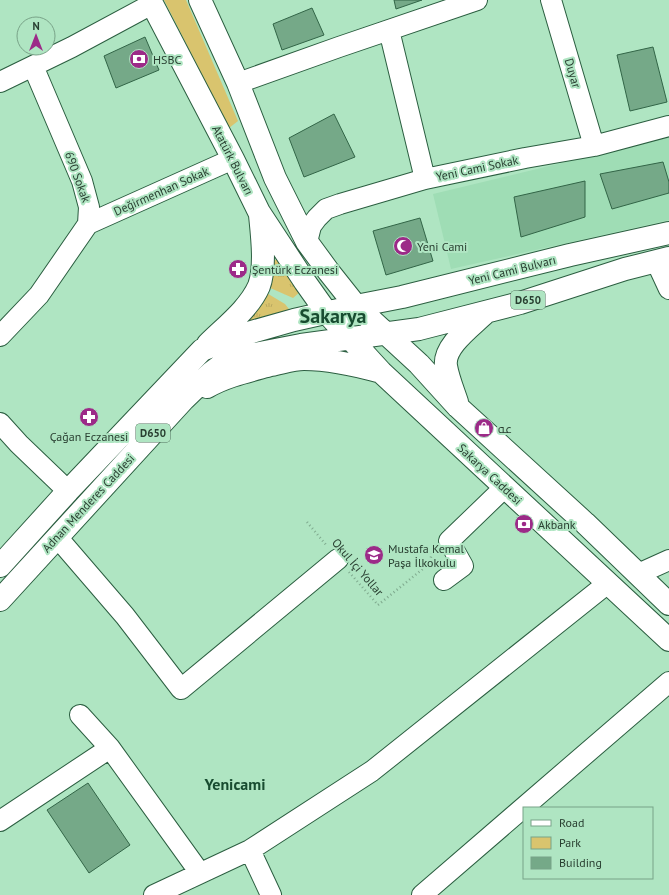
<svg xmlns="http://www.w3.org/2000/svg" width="669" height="895" font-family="'PT Sans',Cairo,sans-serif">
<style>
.built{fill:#9fddb5}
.grass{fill:url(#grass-tufts)}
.green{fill:#d9c46e}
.building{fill:#75a988;stroke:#326547}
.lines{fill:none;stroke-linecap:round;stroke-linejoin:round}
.minor-casing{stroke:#2b5e40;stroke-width:22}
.major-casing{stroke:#2b5e40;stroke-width:24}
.path{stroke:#7faa8e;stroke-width:2.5;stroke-dasharray:1 3;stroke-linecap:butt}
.minor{stroke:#fff;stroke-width:20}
.major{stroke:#fff;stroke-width:22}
.labels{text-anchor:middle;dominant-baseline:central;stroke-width:4;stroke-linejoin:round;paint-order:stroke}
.shield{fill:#afe5c2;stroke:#51715c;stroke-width:1}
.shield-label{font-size:11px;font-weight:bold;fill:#293f31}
.poi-label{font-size:12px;fill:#293f31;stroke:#afe5c2;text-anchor:start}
.street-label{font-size:12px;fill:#293f31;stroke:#afe5c2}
.district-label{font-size:16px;font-weight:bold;fill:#184c30;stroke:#afe5c2}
.town-label{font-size:20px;font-weight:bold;fill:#184c30;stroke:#afe5c2}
</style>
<defs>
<pattern id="grass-tufts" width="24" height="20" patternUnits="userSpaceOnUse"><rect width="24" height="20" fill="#d9c46e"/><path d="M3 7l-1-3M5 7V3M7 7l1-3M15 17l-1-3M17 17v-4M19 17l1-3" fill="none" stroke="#baa960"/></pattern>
</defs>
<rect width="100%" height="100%" fill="#afe5c2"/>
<path class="built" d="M669,137v83l-218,49 -18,-75z"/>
<path class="grass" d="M279,259l21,33 -7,6 -25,-11 3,-26z
M265,292l20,12 4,5 -3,7 -47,10z"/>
<path class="green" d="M164,0h22l52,121 -9,7z"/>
<path class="building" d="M394,0h28l-26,9z
M312,8l12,27 -42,15 -9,-26z
M145,37l14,33 -43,18 -12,-32z
M653,47l14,55 -37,9 -13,-56z
M334,114l21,43 -51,20 -15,-39z
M663,162l6,20v11l-57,16 -12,-35z
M585,181v36l-64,20 -7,-40z
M420,218l13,43 -47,14 -13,-44z
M88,783l42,62 -41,28 -42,-63z"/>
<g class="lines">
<defs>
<path id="minor" d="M551,0l43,146
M389,30l36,149
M0,82l72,-35 80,-43
M238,83l101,-36 138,-47
M88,224l145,-65
M307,242l4,-16 6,-8 9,-9 14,-5 85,-25 100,-21 69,-12 75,-20
M656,261l13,28
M0,336l39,-41 49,-71 1,-17 -7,-26 -49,-115
M0,423l19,21 49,47
M57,537l68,79 56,73 157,-130
M638,574l31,-14
M444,580l19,-14 -14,-25 56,-54
M80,715l30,33 90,125
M0,821l110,-73
M250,850l21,45
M154,895l96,-45 122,-79 236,-188
M422,895l247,-213"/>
<path id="major" d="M150,0l83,159 26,53 46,70 22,31 54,59 288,268
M200,0l38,83 37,95 32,64 22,30 27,34 63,58 39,43 127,116 84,81
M208,344c17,-17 41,-35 51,-58 7,-19 3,-51 1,-71
M207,387c19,-11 42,-16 64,-22 11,-2 22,-6 33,-6 26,0 52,6 77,13
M457,402c-4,-12 -9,-24 -11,-36 -3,-20 26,-40 39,-53
M0,566l68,-75 134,-141 32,-13 60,-17 62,-14 46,-9 168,-42 99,-22
M0,600l184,-201 28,-27 12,-9 15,-6 62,-12 118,-16 101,-26 105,-34 44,-11"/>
</defs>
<use href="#minor" class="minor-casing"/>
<use href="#major" class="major-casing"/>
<path class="path" d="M307,522l20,24
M349,572l29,33 51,-41 4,-14"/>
<use href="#minor" class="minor"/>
<use href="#major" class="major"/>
</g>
<defs>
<symbol id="bank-disc" viewBox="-11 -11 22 22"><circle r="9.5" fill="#9c2a88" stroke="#afe5c2"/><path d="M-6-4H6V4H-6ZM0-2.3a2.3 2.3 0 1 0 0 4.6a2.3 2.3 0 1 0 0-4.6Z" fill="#fff"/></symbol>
<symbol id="mosque-disc" viewBox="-11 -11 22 22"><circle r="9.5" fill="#9c2a88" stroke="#afe5c2"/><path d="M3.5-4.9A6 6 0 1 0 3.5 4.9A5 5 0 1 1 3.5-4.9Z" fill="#fff"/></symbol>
<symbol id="pharmacy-disc" viewBox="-11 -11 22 22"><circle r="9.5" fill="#9c2a88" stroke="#afe5c2"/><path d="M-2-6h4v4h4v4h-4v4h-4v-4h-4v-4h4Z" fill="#fff"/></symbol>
<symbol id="shop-disc" viewBox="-11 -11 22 22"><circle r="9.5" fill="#9c2a88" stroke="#afe5c2"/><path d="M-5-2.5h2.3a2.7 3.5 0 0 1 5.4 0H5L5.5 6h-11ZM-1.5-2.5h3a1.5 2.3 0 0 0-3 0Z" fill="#fff"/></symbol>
<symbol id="school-disc" viewBox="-11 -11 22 22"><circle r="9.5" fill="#9c2a88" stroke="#afe5c2"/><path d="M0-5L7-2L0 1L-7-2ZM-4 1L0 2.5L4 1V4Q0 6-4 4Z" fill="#fff"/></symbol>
</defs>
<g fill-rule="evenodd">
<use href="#bank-disc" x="128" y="48" width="22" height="22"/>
<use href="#mosque-disc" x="392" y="235" width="22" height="22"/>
<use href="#pharmacy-disc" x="227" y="258" width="22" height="22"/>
<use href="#pharmacy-disc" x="78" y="406" width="22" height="22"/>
<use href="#shop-disc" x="473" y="417" width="22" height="22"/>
<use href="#bank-disc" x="513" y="513" width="22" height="22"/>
<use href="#school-disc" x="363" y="544" width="22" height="22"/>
</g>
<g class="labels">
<g class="shield">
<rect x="511" y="291" width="34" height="18" rx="3"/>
<rect x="136" y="424" width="34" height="18" rx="3"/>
</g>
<g class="shield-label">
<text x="528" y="300">D650</text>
<text x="153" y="433">D650</text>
</g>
<g class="poi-label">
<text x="153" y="59">HSBC</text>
<text x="417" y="246">Yeni Cami</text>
<text x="252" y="269">Şentürk Eczanesi</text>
<text x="498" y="428">عه</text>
<text x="89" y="436" text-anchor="middle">Çağan Eczanesi</text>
<text x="538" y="524">Akbank</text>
<text x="388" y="548">Mustafa Kemal<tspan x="388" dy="14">Paşa İlkokulu</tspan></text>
</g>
<g class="street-label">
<text transform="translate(573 73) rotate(74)">Duyar</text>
<text transform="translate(233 160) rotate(63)">Atatürk Bulvarı</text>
<text transform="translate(477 168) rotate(-12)">Yeni Cami Sokak</text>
<text transform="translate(78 177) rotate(70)">690 Sokak</text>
<text transform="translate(161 191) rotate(-24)">Değirmenhan Sokak</text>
<text transform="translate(512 270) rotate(-14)">Yeni Cami Bulvarı</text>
<text transform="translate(490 474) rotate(43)">Sakarya Caddesi</text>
<text transform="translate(88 503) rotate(-47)">Adnan Menderes Caddesi</text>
<text transform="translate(358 567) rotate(49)">Okul İçi Yollar</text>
</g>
<g class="district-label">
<text x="235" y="784">Yenicami</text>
</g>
<g class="town-label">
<text x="333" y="316">Sakarya</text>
</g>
</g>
<rect x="523" y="807" width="130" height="72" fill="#afe5c2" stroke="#79a388"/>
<rect x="531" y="820" width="20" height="6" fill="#ffffff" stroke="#79a388"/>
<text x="559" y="827" font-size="12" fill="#293f31">Road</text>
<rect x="531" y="837" width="20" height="12" fill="#d9c46e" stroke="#79a388"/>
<text x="559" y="847" font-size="12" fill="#293f31">Park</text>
<rect x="531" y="857" width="20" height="12" fill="#75a988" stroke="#79a388"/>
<text x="559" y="867" font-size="12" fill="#293f31">Building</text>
<g transform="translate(36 36)"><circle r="19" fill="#afe5c2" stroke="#79a388"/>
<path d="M0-3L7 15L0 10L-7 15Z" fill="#9c2a88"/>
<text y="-6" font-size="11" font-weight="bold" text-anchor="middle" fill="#293f31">N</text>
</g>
</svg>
